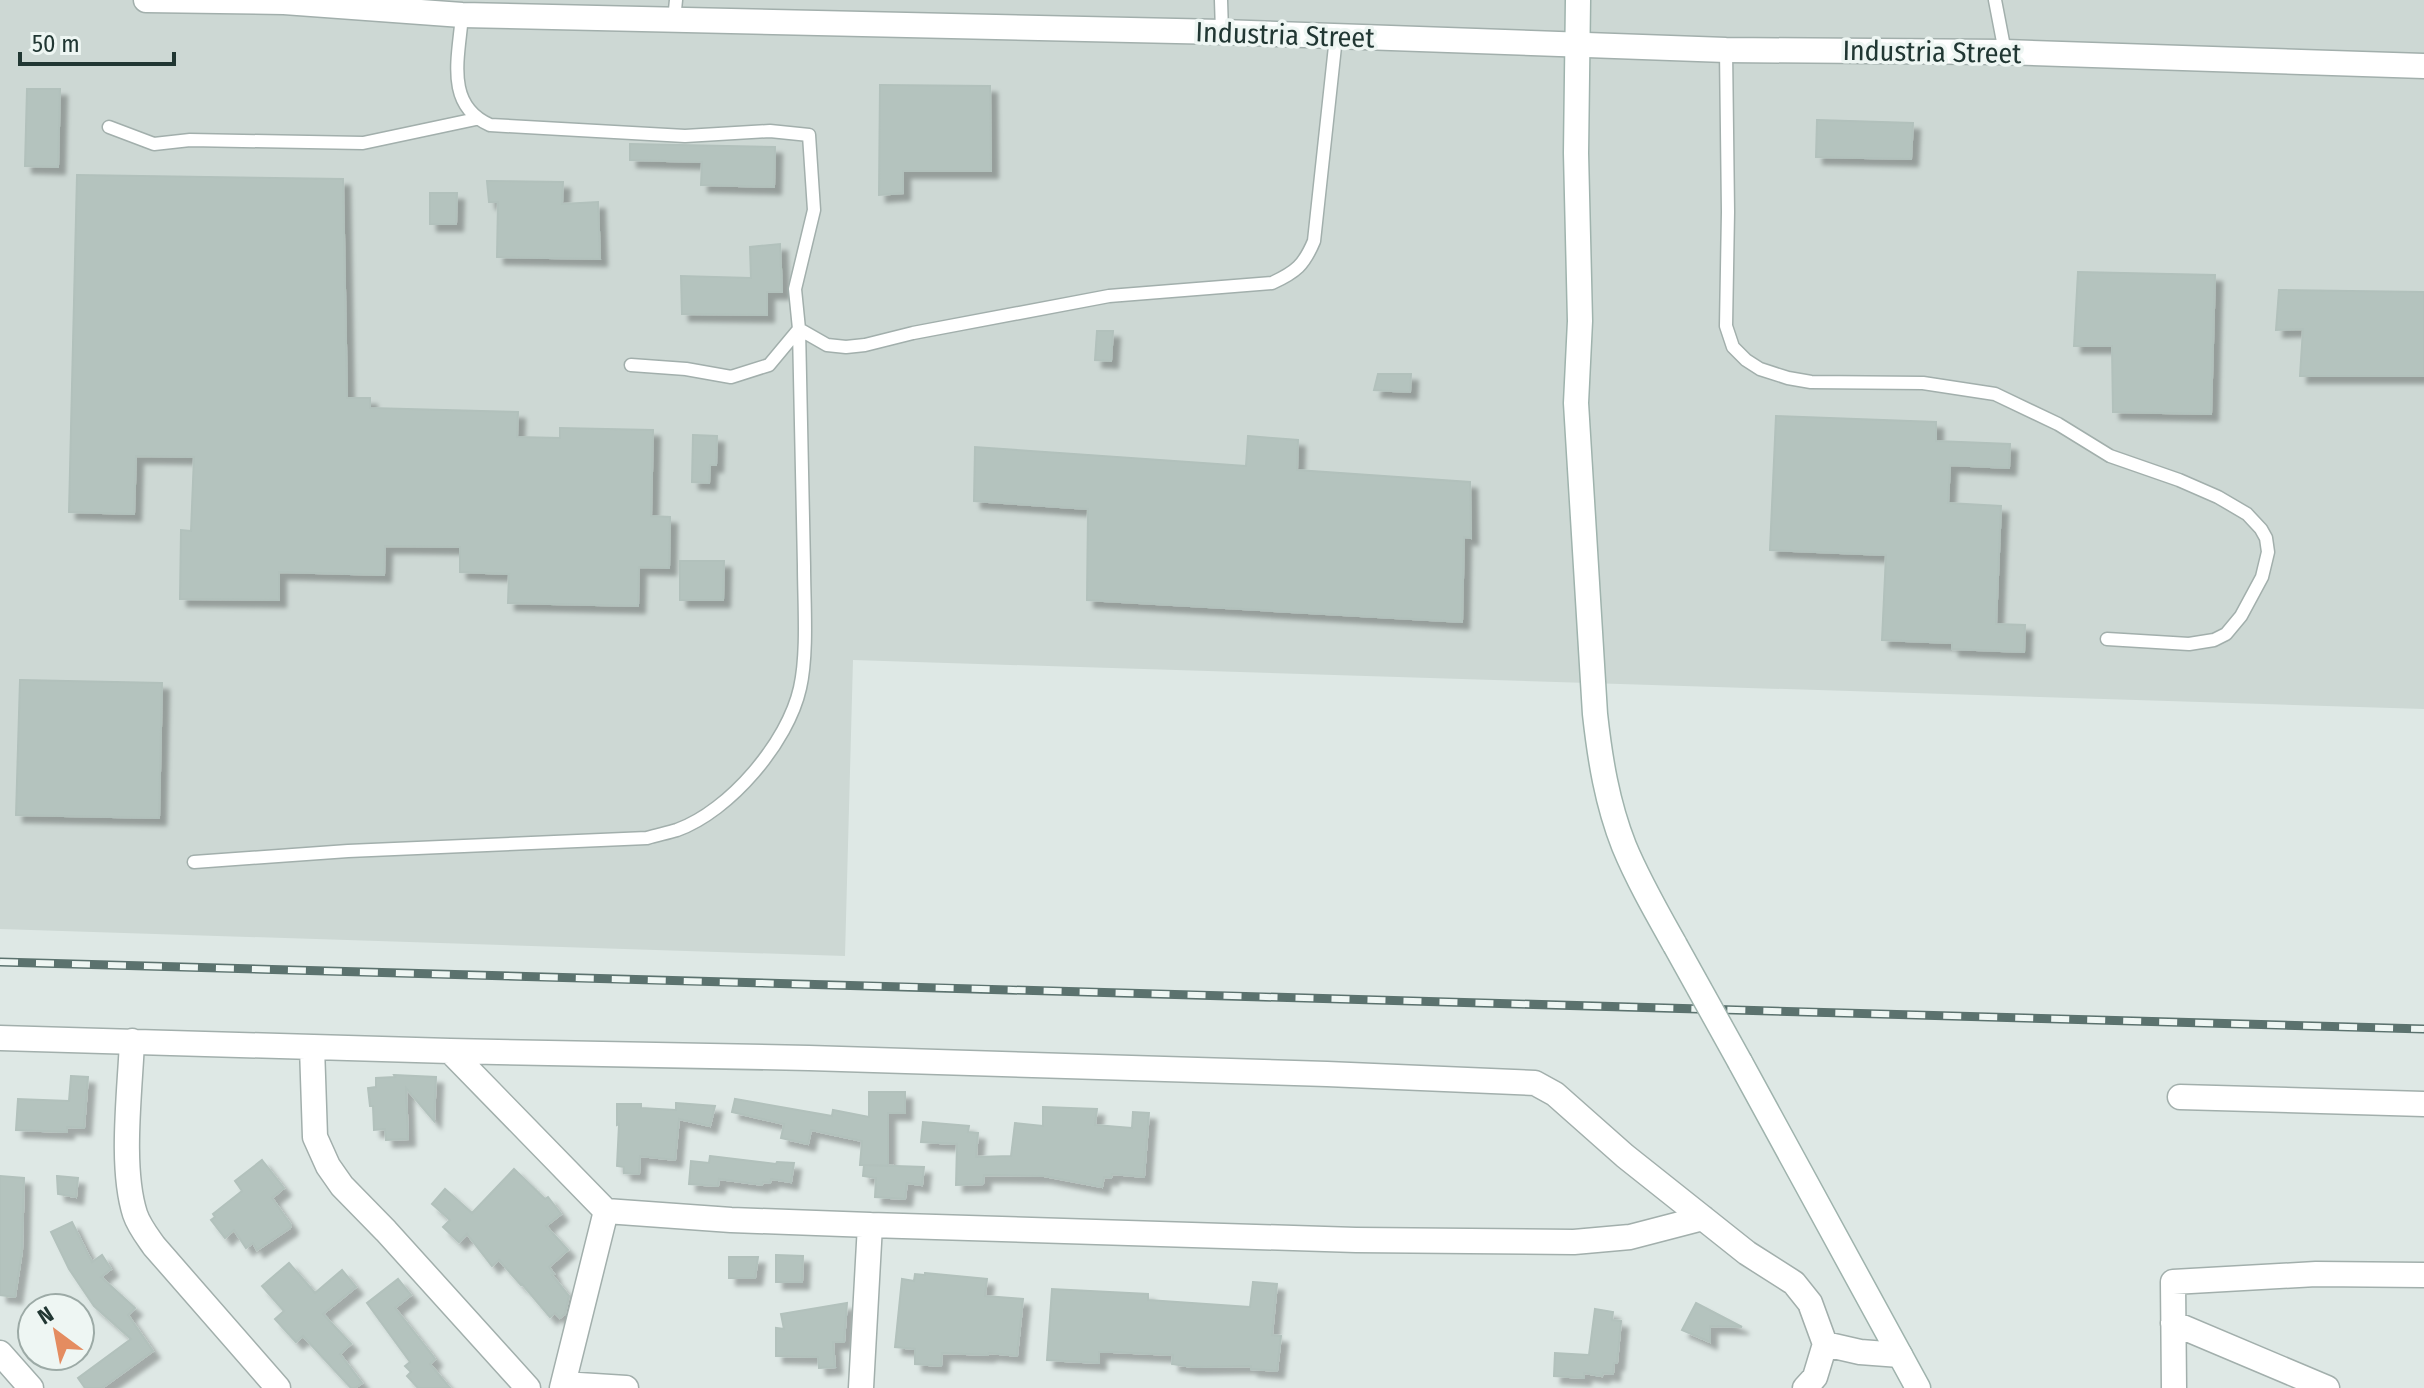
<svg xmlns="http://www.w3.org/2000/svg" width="2424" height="1388" font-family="'Fira Sans Condensed',sans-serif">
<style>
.built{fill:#cdd8d4}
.building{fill:#b4c3be;stroke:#b2c1bc;stroke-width:2;filter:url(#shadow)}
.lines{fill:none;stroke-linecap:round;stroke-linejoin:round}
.lane-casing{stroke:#a2afac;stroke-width:15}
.street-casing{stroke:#a2afac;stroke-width:27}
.secondary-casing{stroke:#9fb3ad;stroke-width:27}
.lane{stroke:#fff;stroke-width:12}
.street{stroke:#fff;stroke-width:24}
.secondary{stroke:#fff;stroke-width:24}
.rail-casing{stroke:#5b726e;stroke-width:9}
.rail{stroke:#eef6f3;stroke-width:6;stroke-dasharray:18;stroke-linecap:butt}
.secondary-bridge-casing{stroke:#9fb3ad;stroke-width:27;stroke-linecap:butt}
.secondary-bridge{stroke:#fff;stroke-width:24}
.labels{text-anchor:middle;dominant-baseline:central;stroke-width:7;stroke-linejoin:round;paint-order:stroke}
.street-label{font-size:28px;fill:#213733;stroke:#eef6f3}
</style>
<defs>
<filter id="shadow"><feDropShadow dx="7" dy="7" stdDeviation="2" flood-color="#0004"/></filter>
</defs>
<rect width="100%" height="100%" fill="#dee8e5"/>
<path class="built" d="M0,0h2424v709l-1571,-49 -8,296 -845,-27z"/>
<path class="building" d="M880,85l110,1 1,85h-88v22l-24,2z
M27,89h33l-2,78 -33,-1z
M1817,120l96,3 -2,36 -95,-2z
M630,144l145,3 -1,40 -73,-2 1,-23 -72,-2z
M77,175l266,4 4,219h23v10l148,4 -1,25 43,1v-10l93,2 -2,86 19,1 -1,51 -30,-1 -1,39 -130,-3 1,-29 -49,-2v-25l-75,-1 -1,29 -105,-3v28l-99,-1 1,-69 10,1 3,-74 -58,-1 -2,58 -65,-2z
M487,181l76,1 -1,22 36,-2 2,57 -103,-2 1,-55h-9z
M430,193h27l-1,31h-26z
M780,244l2,48h-15v23l-85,-1 -1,-38 70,2 -1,-31z
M2078,272l137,3 -4,139 -98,-2 -1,-66h-38z
M2279,290l145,2v84h-124l3,-47 -27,1z
M1097,331h16l-2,30 -16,-1z
M1378,374h33l-1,18 -36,-2z
M1776,416l160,6v19l74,3 -1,24 -59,-3 -2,38 53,3 -5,118 29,1 -1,27 -72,-3v-6l-70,-3 4,-85 -116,-5z
M693,435l24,1 -1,29h-6l-1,18 -17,-1z
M1248,436l50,4 -1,30 173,12 1,56 -7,-1 -2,85 -375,-22 1,-91 -114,-8 1,-54 271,19z
M680,561h44l-1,39h-43z
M20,680l142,3 -3,135 -143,-3z
M394,1075l42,2 -2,44 -28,-33 2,51 -22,1 -1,-11 -11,1 -1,-24h-3l-2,-18 8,-1v-9l19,-1z
M71,1076l17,1 -4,51 -17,-1v5l-51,-2 2,-31 51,2z
M869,1092h36v21h-17v53l-23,-1 59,2 -2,18 -15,-2 -2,16 -30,-2 1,-19 -13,-2 1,-11h-4l2,-24 -51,-11 -3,14 -27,-6 3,-14 -52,-12 3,-13 97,17 1,-6 36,7z
M676,1103l39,3 -5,20 -31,-7 -4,41 -35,-4 -1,18 -15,-1v-6l-7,-1 2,-42 -2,1v-21h24v4l35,2z
M1043,1107l54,2 -2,16 37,3 1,-16 16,1 -5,64 -32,-3 -1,4 -7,-1 -2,10 -58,-11 -60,-1 -1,9 -27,1 1,-41 -36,-2 2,-20 46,4 -1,6 10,1 -2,24 35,-1 4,-33 28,3z
M710,1156l66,8 1,-2 17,1 -3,19 -20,-3 -1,4 -7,-1 -1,3 -43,-6 -1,7 -29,-2 2,-23 18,2z
M262,1160l22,28 -12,10 19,27 -1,3 -33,22 -4,-7 -7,5 -12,-18 -9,8 -14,-18 4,-3 -2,-3 29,-23 -7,-10z
M514,1169l31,30 3,-2 13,17 -15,12 22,24 -19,17 5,7 -2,1 17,21 -4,18 -5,4 -5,-5 -5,4 -28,-33 -1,1 -22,-25 -7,6 -25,-32 -8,8 -16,-15 7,-7 -18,-16 13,-15 27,24z
M0,1176l24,2 -2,73 -7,46 -15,-2z
M57,1176l21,2 -2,19 -18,-3z
M72,1222l20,40 10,-7 9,14 -10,8 34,31 -7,7 25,36 -51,37h-17l-7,-10 53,-39 -37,-33 -25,-37 -18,-37z
M776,1255l27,1 -1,26h-26z
M729,1257h29l-3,21h-26z
M289,1263l26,30 27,-23 14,17 -33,27 28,30 -11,10 22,29 -7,5h-4l-48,-52 -7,6 -21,-23 9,-8 -22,-25z
M925,1273l62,6 -2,17 38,3 -6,57 -28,-3 -1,2 -46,-2 -1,13 -26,-2v-15l-20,-2 7,-68 12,2 1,-7 10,1z
M398,1279l13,16 -16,13 38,48 2,3 -5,5 20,24h-32l-11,-12 4,-4 -6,-6 5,-4 -43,-59z
M1253,1282l24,2 -5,51 9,1 -4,35 -26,-2v-3l-59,1 -20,-3 1,-9 -61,-3h-13v11l-52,-3 5,-71 96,5v6l102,7z
M847,1303l-3,39h-11l2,25 -16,1 -1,-11 -42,-1v-28l8,1 -3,-15z
M1696,1303l46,24 -32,-1v16l-28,-12z
M1595,1309l18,3 -1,8 9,1 -4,42h-3l-1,11 -10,-1 -1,3 -18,-3v5l-30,-2 1,-23 34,2z"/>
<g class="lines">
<defs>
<path id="lane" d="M1221,0l1,32
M1995,0l10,52
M462,15c-3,41 -18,90 28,110l195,11 85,-5 39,4 5,75 -19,79 4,40 28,16 19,2 19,-2 48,-12 196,-37 163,-13c24,-11 32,-18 42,-42l22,-204
M674,20l2,-20
M1726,50l2,162 -2,114 7,21 13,13 14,9 28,9 23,4 112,1 72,11 63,30 52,32 69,24 39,17 29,17 14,15 5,9 2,14 -6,25 -21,39 -15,18 -12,6 -25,4 -82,-5
M109,127l45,17 36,-4 173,3 113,-24
M631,365l55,4 45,8 38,-12 30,-36
M194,862l154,-11 299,-13c10,-3 20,-5 30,-8 53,-19 111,-88 123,-142 8,-35 4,-86 4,-122 -1,-79 -3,-158 -5,-237"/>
<path id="street" d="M146,0l138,2 178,13 760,17 504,18 279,2 419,14
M0,1038l450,13 359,7 518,16 208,9 20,11 70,62 122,97 47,30 16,20 15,41 35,8 40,3
M132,1041c-2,50 -12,126 3,173 4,12 12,22 19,32l124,142
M312,1047l3,90 13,29 14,20 44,45 142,157
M450,1051l156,160 -44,177
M2180,1097l244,7
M606,1211l125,9 139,5 486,15 218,2 56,-5 73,-19
M2173,1323l154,65
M0,1353l31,35
M563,1384l63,4
M861,1388l9,-163
M1805,1388l10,-11 10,-33
M2174,1388l-1,-106 143,-8 108,1"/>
<path id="secondary" d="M1578,0l-2,153 4,168 -4,82 19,311c5,45 12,89 29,132 14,34 33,67 51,99
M1740,1062l178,326"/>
</defs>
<use href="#lane" class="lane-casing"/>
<use href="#street" class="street-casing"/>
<use href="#secondary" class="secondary-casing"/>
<use href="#lane" class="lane"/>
<use href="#street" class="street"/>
<use href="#secondary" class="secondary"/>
<defs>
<path id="rail" d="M0,962l2424,67"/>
</defs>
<use href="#rail" class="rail-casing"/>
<use href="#rail" class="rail"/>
<defs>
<path id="secondary-bridge" d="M1675,945l65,117"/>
</defs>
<use href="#secondary-bridge" class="secondary-bridge-casing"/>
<use href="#secondary-bridge" class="secondary-bridge"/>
</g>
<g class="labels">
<g class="street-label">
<text transform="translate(1285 35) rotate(2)">Industria Street</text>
<text transform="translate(1932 52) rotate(1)">Industria Street</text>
</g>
</g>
<g transform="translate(56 1332) rotate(328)"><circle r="38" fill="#eef6f3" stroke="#9caaa6" stroke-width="2"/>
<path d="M0-6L14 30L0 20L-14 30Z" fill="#e48c60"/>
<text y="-12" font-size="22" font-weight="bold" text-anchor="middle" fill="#213733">N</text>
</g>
<path d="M20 52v12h154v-12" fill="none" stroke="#213733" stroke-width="4"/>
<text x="32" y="52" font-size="24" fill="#213733" stroke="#eef6f3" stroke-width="6" paint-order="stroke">50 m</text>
</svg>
